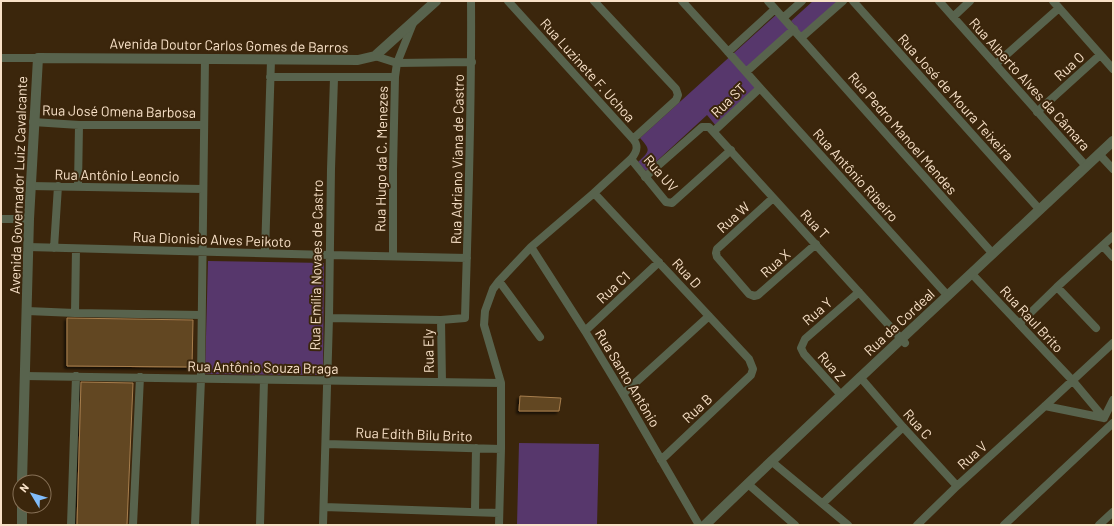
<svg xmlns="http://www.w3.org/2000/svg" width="1114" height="526" font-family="Barlow,sans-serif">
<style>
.green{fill:#57376c}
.building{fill:#624624;stroke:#a77e4c;filter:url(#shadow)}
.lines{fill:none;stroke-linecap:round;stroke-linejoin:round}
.minor{stroke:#58634d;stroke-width:8}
.tertiary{stroke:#58634d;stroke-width:10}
.labels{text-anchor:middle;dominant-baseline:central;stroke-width:4;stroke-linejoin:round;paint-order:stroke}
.street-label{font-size:14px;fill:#f8e1c8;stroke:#3b260c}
</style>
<defs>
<filter id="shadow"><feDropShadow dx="-2.5" dy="2.5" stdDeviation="1" flood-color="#0009"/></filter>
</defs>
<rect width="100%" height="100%" fill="#3b260c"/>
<path class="green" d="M813,1h26l-37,33 -11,-13z
M777,14l13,16 -47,42 15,16 -41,39 -10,-12 -61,56 -8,-9c12,-11 13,-12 2,-24z
M208,261l116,2 -1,112 -118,-1z
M519,443l80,1 -2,81h-80z"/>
<path class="building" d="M67,318l126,2 -1,47 -125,-1z
M81,382l52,1 -6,142h-50z
M520,396l41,2 -2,13h-40z"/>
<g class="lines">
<path class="minor" d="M594,1l82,88 2,6 -2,5 -43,39
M682,1l40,44 38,43 188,208
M768,1l225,253
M853,1l187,209
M939,1l147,165
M1053,1l60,68
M953,17l17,-16
M783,18l19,-17
M802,37l41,-36
M728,52l47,-43
M375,56l22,7 75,-1
M1,58h37
M996,64l63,-56
M746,72l48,-43
M270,77h125
M1037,112l63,-57
M33,122l46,3h125
M714,131l46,-43
M1099,154l14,15
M631,159l35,43 6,1 59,-53
M645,177l57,-50h7l196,216
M30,186l173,3
M78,186l1,-61
M594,193l155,166 4,10 -2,6 -90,85
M773,198l-56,51 -1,4 1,4 32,37 5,2 4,-1 58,-51
M1,219h28
M1103,246l10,11
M28,247l301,8 138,3
M531,247l54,84 38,63 76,131
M54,248l4,-62
M265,253l6,-193
M393,256v-86l2,-93 2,-14 16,-40
M972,274l101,107 31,37 9,-18
M499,281l41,56
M1057,287l39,41
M27,311l48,2 126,2
M75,313l1,-64
M329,318l112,2 24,-2c3,-106 7,-211 6,-317
M441,320l1,62
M1019,324l38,-37 56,-51
M585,331l74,-69
M24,376l477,7
M860,377l43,50 54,59
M623,394l86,-78
M841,395l-37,-41 -3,-6 4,-9 54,-47
M1045,406l59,12
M326,444l175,5
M771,461l77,64
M748,484l47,41
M823,503l80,-76
M324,507l175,6
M475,511l1,-63
M71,525l5,-149
M133,525l7,-148
M195,525l6,-146 4,-321
M260,525l4,-145
M323,525l6,-207 2,-149 3,-91
M499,525l2,-76v-66l-17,-58 1,-14 8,-22 6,-8 32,-34 63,-54 37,-34c6,-7 8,-13 2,-20l-125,-138
M917,525l40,-39 88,-80 68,-63
M1004,525l109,-102
M1099,525l14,-13"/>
<path class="tertiary" d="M22,482l7,-263 9,-161 320,2 17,-4 61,-55
M22,525v-19
M705,525c134,-130 272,-256 408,-384"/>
</g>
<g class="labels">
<g class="street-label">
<text transform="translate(229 45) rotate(1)">Avenida Doutor Carlos Gomes de Barros</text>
<text transform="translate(1069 66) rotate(-42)">Rua O</text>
<text transform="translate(588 70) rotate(48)">Rua Luzinete F. Uchoa</text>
<text transform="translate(1030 84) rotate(48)">Rua Alberto Alves da Câmara</text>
<text transform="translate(956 97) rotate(48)">Rua José de Moura Teixeira</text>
<text transform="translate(728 100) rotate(-44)">Rua ST</text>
<text transform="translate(119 111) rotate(1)">Rua José Omena Barbosa</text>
<text transform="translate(903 133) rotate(49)">Rua Pedro Manoel Mendes</text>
<text transform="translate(381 159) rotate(-89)">Rua Hugo da C. Menezes</text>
<text transform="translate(457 159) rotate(-89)">Rua Adriano Viana de Castro</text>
<text transform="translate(661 173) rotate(49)">Rua UV</text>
<text transform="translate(117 175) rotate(1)">Rua Antônio Leoncio</text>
<text transform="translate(856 175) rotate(48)">Rua Antônio Ribeiro</text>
<text transform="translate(18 185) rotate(-88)">Avenida Governador Luiz Cavalcante</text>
<text transform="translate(733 217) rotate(-42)">Rua W</text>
<text transform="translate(815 224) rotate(47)">Rua T</text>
<text transform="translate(212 239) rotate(2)">Rua Dionisio Alves Peikoto</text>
<text transform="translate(775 263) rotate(-42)">Rua X</text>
<text transform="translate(316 265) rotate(-89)">Rua Emília Novaes de Castro</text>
<text transform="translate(687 273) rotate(47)">Rua D</text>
<text transform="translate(613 287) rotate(-43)">Rua C1</text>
<text transform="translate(817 311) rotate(-41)">Rua Y</text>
<text transform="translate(1032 319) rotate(47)">Rua Raul Brito</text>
<text transform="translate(899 322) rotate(-43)">Rua da Cordeal</text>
<text transform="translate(428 351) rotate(-91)">Rua Ely</text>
<text transform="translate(832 366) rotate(49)">Rua Z</text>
<text transform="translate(263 367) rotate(1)">Rua Antônio Souza Braga</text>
<text transform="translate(628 378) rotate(59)">Rua Santo Antônio</text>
<text transform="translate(697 408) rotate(-43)">Rua B</text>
<text transform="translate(918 424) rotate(48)">Rua C</text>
<text transform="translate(414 434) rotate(2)">Rua Edith Bilu Brito</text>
<text transform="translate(972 455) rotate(-42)">Rua V</text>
</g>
</g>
<rect width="1114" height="526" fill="none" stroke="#f8e1c8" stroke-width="4"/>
<g transform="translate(32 494) rotate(308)"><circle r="19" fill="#3b260c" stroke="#877157"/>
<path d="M0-3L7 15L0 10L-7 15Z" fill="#81bcfa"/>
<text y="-6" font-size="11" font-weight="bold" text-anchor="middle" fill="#f8e1c8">N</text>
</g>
</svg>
